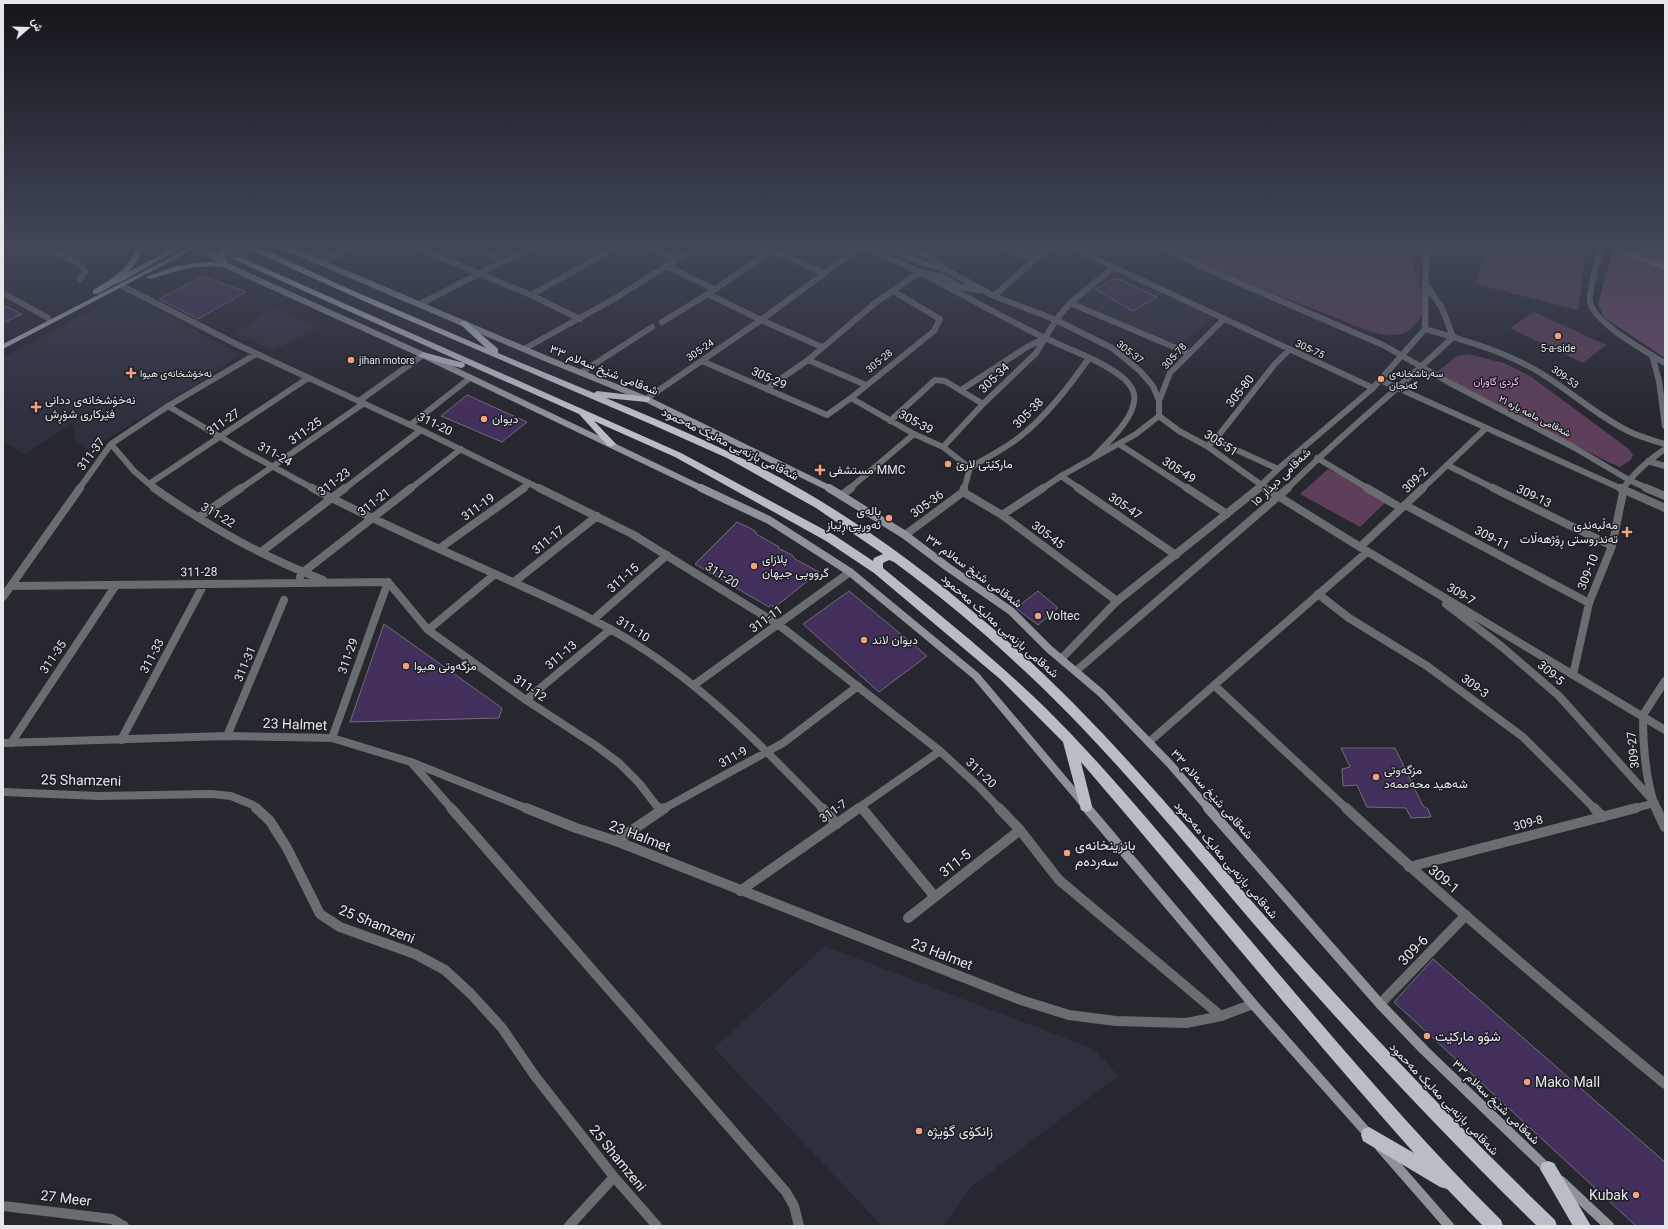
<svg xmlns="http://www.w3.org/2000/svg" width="1668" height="1229" font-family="Roboto,Vazirmatn,sans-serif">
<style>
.built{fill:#2e303d}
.green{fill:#5d3f5b}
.forest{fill:#6f476d}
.building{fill:#432f5b;stroke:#716e76}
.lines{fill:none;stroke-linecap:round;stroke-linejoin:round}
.trunk-tunnel{stroke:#43444b;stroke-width:8;stroke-dasharray:8 4.5;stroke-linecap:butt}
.minor-far2{stroke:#6a6d70;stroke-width:6}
.minor-far1{stroke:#6a6d70;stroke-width:8}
.minor{stroke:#6a6d70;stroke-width:10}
.tertiary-far2{stroke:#6a6d70;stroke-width:6}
.tertiary-far1{stroke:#6a6d70;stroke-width:8}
.tertiary{stroke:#6a6d70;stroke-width:10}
.secondary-far2{stroke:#8f9399;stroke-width:6}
.secondary-far1{stroke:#8f9399;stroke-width:8}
.secondary{stroke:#8f9399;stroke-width:10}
.primary{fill:#acb1b8;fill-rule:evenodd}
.trunk{fill:#b9bec6;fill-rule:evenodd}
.poi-dot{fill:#f2a080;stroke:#1d1e25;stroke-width:1.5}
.labels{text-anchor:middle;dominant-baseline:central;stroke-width:3;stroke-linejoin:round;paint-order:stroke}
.far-poi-label{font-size:10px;fill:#e6e7eb;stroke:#1d1e25;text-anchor:start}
.far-street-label{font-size:10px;fill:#e6e7eb;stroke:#1d1e25}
.far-park-label{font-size:10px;fill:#ffbefb;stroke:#1d1e25}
.street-label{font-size:12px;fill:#e6e7eb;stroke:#1d1e25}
.poi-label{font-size:12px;fill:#e6e7eb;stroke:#1d1e25;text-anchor:start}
.near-street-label{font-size:14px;fill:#e6e7eb;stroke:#1d1e25}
.near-poi-label{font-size:14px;fill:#e6e7eb;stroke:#1d1e25;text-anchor:start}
</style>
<rect width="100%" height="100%" fill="#26272f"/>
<path class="built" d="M1114,272l100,46 -35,27 -105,-43z
M123,293l9,2 107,60 -32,23 -118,72 -13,-10 -4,-16 -47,30 -22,-12v-84z
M275,308l43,20 -46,23 -36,-19z
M825,946l271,104 22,26 -146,110 -29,40h-61l-168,-178z"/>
<path class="green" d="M1002,245h44l-11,9 -5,1z
M1165,245h255c-20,33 19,48 -2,76 -4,5 -10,11 -17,13 -23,5 -51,-11 -72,-19 -56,-21 -111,-43 -164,-70z
M1487,245h87l13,3 -9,62 -102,-26z
M1534,312l72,33 -23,18 -73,-35z
M1468,354l36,9 26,13 99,73 4,6 -2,5 -11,7 -12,-5 -171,-88v-2l20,-16z
M1328,469l60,31 -28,27 -60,-33z"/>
<path class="forest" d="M1614,245h51v113l-60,-40 -7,-13z"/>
<path class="building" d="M203,276l43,16 -48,27 -39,-20z
M1113,279l8,1 36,17 -24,14 -38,-22z
M3,305l19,9 -19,9z
M467,395l60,27 -25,20 -61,-26z
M737,522l13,6 6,4v2l23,13 -1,1 14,7 3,4 24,13 -44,35 -4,-2 -2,2 -74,-43z
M849,591l78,65 -48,36 -76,-68z
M1038,591l20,17 -20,17 -22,-17z
M384,624l118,84 -3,10 -149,4z
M1341,748h54l28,58 5,3 3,8 -20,1 -5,-10 -39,-1 -10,-22 -14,1 -1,-17 8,-2z
M1433,959l232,203v64h-29l-242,-224z"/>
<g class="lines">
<path class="trunk-tunnel" d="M205,245l32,14
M244,245l12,4"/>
<path class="minor-far2" d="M41,245l37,18 7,9 -5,7
M411,245l120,50 49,24
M477,245l24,17
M647,245l28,15
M760,245l64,28
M861,245l59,27 24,5 16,10 19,3
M881,245l39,17 26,8 48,26 62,24 56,28 28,23 13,15 6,15
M908,245l27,15 9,8
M994,245l41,14
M1066,245l307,143
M1602,245c-3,14 -14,44 -12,57 4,21 57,50 75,61
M422,249l9,-4
M321,262l35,-17
M666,266l48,23
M122,286l118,60 181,84 120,59
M3,293l45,25
M708,294l53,26 61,27
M531,295l89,-50
M994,296l41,-37 19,-14
M1070,303l118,50
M420,304l116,-59
M662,322l46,-28 64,-44
M1425,329c39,11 79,22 114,43 30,18 57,43 89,59 12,6 24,9 37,13
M524,349l90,-50 86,-54
M1652,355l7,26 6,45
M808,360l58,25
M702,361l125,54 24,-17 83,-67 6,-12 -47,-28
M582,372l70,-45
M766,389l42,-29 67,-57 45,-31c38,20 76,42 115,61 28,15 61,24 87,44 4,3 11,11 12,17 4,22 -27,49 -41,64
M961,390l66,-43 16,-8
M851,398l63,36 29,13 27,21
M646,399l115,-79 102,-75
M359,401l64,-46
M168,406l76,45 70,38
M1159,416l20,15 28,15 60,43
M1159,416v-15l11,-28 54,-54
M890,421l45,-41 10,1 38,23
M410,425l60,-47
M1215,440l63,29
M111,444l23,27 21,18
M1119,444l69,45
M1207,446l8,-6 59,-75 16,-16
M943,447l40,-43 53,-51 20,-33 14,-17 44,-36
M1317,458l52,31
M1648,461l17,5
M1447,465l48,24
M970,468c17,-11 37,-20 52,-33 25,-20 49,-51 67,-77
M1061,476l19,13
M149,484l159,-106
M79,489l32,-45 57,-38 88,-52
M240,489l124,-86
M344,489l77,-59
M410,489l51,-40
M522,489l7,-5
M849,489l65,-55
M964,489l6,-21
M1042,489l19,-13 75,-42 23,-18
M1422,489l64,-61
M1623,489c11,-17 26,-29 42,-40"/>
<path class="minor-far1" d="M154,488c52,37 109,69 169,92
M312,488c70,37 144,68 216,101 37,17 75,34 109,56 70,44 129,105 186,164
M539,488l93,46 147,91 161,126 39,36 21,22
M1078,488l98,67
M1187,488l40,26
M1265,488l95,59 305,183
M1367,488l34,20
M1493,488l119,58
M963,492l39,23 115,86
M963,492l1,-4
M842,495l9,-7
M1405,505l184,98
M1002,515l41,-27
M199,517l42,-29
M905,535l58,-43
M1360,547l63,-59
M440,548l84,-60
M261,552l84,-64
M300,577l2,-4 109,-85
M388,582l40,48 98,70 69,45 24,18 20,20 20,26
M514,582l83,-66
M11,586l377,-4
M1318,594l31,24 78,48 96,71 72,72
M3,597l77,-109
M1446,604l55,42 58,50 96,107 -23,6
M594,619l73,-64
M428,630l67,-56
M1573,675l16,-72 23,-57 12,-58
M694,685l156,-113
M1214,685l133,124
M526,700l85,-71
M1643,715c0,32 2,64 13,94
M1643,715l22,-34
M227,736l57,-136
M332,738l56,-156
M121,740l83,-156
M1149,742l218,-190
M11,743l105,-158
M411,762l41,47
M3,792l96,4 112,-2 20,2 22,9 4,4
M861,807l2,2
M663,809l120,-66 75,-57
M857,809l83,-58"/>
<path class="minor" d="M256,808l14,13 17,27 33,66 20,13 75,27 30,16 26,24 31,34 33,48 79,101 43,49
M451,808l335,384 8,14 5,20
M659,808l2,3
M822,808l15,16
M862,808l73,89
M999,808l21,22 39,50 162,136
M1346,808c103,96 210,186 319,276
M1594,808l9,9
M1656,808l9,19
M616,841l49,-33
M1409,867l227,-59
M740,891l119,-83
M908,918l112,-88
M1380,1004l86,-89
M569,1226l45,-49"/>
<path class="tertiary-far2" d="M1156,245l49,23 178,77 67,38 125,65 54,32 20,9
M1380,380l242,109
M1257,489l21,-20 95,-81 52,-59 1,-74 5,-10
M1287,489c53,-54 112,-100 166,-152l-11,-29 -17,-25"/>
<path class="tertiary-far1" d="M1620,488l45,20
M1646,488l19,8
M1062,658l55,-57 142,-113
M1076,671l212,-183
M3,743l224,-7 105,2 79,24 117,47"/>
<path class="tertiary" d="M526,808l50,20 40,13 405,159 48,15 47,6 70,2 35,-7 32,-12
M3,1206l109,13 12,7"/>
<path class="secondary-far2" d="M209,245l3,10 13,10 198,90 280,134
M280,245l267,114 99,40 185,90
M1609,245l56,22
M225,265l-3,-7 1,-5 10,-8"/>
<path class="secondary-far1" d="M701,488l68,32 81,52 126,104 112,133
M829,488l76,47 41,31 65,45 38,38 52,44 68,70 40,46"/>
<path class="secondary" d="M1087,808l166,196 117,132
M1208,808l172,196 44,46 126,121
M1380,1147l69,79
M1561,1181l48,45"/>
<path class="primary" d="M136,245h6c0,11 -6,19 -14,27l51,-27h7l-67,38c-10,1 -16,12 -26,11v-4c18,-11 40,-22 43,-45z
M195,245h7l-199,104v-5z
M205,262l20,1 3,2 -3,2c-31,-3 -46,4 -75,12l-4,-2 30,-11z"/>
<path class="trunk" d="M253,247h6l81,38 146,63 -27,-25 4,-2h3l32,28v4l96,40 3,-2 52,6 1,2 -1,2 -3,1 -40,-4c67,28 133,56 196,92 64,37 125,82 181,130 102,85 186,187 273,286 96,108 195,214 299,314l2,6h-20c-90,-88 -176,-179 -259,-274 -85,-98 -166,-201 -262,-289 -38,-36 -79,-69 -122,-101l-5,-2 -6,3v5c65,54 132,106 190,168 42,44 82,92 122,139 100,117 197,237 306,345l2,6h-20l-36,-37 -7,-2 -77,-46 -2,-6 2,-6 6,-2 45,26c-114,-128 -221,-261 -333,-391l11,44 -1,4 -5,2 -5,-2 -18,-68 -63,-63 -126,-106 -48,-32 -151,-84 -81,-36 22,23 -5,3 -3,-1 -29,-32 -115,-51 1,2 -1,2 -3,1 -41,-11 -1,-2 4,-3 41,11 -231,-104 4,-2h3l441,196 153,82 39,26 1,-3 9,-4 -67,-46 -89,-50 -74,-33 -278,-119 -122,-55z
M1548,1161l6,2 37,63h-18l-33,-57 2,-6z"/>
</g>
<linearGradient id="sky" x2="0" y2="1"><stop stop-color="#15151a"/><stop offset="0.59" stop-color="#414758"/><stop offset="1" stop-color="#414758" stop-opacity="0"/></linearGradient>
<rect width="1668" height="417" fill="url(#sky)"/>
<g class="poi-dot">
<circle cx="1558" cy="336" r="4"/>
<circle cx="351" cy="360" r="4"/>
<path d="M129 367h4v4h4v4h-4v4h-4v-4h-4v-4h4z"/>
<circle cx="1381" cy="379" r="4"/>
<path d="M34 401h4v4h4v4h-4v4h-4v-4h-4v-4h4z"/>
<circle cx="484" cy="419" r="4"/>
<circle cx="948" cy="464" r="4"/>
<path d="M818 464h4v4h4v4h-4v4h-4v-4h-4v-4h4z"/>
<circle cx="889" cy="518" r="4"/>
<path d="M1625 526h4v4h4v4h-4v4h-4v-4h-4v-4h4z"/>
<circle cx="754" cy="566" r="4"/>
<circle cx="1038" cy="616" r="4"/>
<circle cx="864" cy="640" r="4"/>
<circle cx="406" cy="666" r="4"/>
<circle cx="1376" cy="777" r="4"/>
<circle cx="1067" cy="853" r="4"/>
<circle cx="1427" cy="1036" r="4"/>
<circle cx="1527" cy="1082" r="4"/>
<circle cx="919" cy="1131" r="4"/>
<circle cx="1636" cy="1195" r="4"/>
</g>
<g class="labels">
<g class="far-poi-label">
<text x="1558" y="348" text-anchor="middle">5-a-side</text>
<text x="359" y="360">jihan motors</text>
<text x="140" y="373">نەخۆشخانەی هیوا</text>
<text x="1389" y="373">سەرتاشخانەی<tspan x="1389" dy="12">گەنجان</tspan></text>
</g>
<g class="far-street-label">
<text transform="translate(1310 349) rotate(25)">305-75</text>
<text transform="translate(700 350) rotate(-34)">305-24</text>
<text transform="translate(1130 352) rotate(38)">305-37</text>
<text transform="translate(1174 356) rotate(-48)">305-78</text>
<text transform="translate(879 361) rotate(-39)">305-28</text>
<text transform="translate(1565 377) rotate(36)">309-53</text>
<text transform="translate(1535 416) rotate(27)">شەقامی مامە یارە ٢١</text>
</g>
<g class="far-park-label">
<text x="1496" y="381">گردی گاوران</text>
</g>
<g class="street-label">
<text transform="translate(604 370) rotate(22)">شەقامی شێخ سەلام ٣٣</text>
<text transform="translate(769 378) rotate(24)">305-29</text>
<text transform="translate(994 378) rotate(-44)">305-34</text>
<text transform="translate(1240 391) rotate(-52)">305-80</text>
<text transform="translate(1028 413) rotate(-45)">305-38</text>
<text transform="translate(223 422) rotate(-34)">311-27</text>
<text transform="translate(916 422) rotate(28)">305-39</text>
<text transform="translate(435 424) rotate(26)">311-20</text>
<text transform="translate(305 431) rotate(-35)">311-25</text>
<text transform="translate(1221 443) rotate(33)">305-51</text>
<text transform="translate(730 444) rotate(26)">شەقامی بازنەیی مەلیک مەحمود</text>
<text transform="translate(91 454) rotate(-53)">311-37</text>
<text transform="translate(275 454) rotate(29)">311-24</text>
<text transform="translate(1179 470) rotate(33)">305-49</text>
<text transform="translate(1281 477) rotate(-44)">شەقامی دیدار ١٥</text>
<text transform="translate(1415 480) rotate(-44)">309-2</text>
<text transform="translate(334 482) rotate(-37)">311-23</text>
<text transform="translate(1534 496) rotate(26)">309-13</text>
<text transform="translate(374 502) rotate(-38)">311-21</text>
<text transform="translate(927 504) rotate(-36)">305-36</text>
<text transform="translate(1125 506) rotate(34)">305-47</text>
<text transform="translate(478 507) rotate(-36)">311-19</text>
<text transform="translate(218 515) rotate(31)">311-22</text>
<text transform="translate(1048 535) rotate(37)">305-45</text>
<text transform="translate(1492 538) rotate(28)">309-11</text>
<text transform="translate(548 540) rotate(-39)">311-17</text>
<text transform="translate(974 571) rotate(36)">شەقامی شێخ سەلام ٣٣</text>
<text transform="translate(199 572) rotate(-1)">311-28</text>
<text transform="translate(1588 572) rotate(-68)">309-10</text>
<text transform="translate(722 575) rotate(32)">311-20</text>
<text transform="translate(623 578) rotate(-41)">311-15</text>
<text transform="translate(1461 594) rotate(31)">309-7</text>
<text transform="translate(766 619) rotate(-36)">311-11</text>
<text transform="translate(1000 626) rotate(41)">شەقامی بازنەیی مەلیک مەحمود</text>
<text transform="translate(633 629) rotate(32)">311-10</text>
<text transform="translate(561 655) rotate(-40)">311-13</text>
<text transform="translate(152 656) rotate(-62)">311-33</text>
<text transform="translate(348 656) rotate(-70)">311-29</text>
<text transform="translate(53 657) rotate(-56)">311-35</text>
<text transform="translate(245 664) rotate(-67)">311-31</text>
<text transform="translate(1551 673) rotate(40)">309-5</text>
<text transform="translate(1475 686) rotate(36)">309-3</text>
<text transform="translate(530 688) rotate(35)">311-12</text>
<text transform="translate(1633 750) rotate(-96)">309-27</text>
<text transform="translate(733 757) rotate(-29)">311-9</text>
<text transform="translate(981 773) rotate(44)">311-20</text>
<text transform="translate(1212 794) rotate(48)">شەقامی شێخ سەلام ٣٣</text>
<text transform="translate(833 811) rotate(-35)">311-7</text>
<text transform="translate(1528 823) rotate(-15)">309-8</text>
<text transform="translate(1226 860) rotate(49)">شەقامی بازنەیی مەلیک مەحمود</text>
<text transform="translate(1444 1099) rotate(46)">شەقامی بازنەیی مەلیک مەحمود</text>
<text transform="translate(1496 1102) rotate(44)">شەقامی شێخ سەلام ٣٣</text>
</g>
<g class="poi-label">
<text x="45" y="400">نەخۆشخانەی ددانی<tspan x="45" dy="14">فێرکاری شۆڕش</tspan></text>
<text x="492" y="419">دیوان</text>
<text x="956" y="464">مارکێتی لارێ</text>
<text x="829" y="470">مستشفى MMC</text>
<text x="881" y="511" text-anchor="end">بالەی<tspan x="881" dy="14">ئەورپی ڕێباز</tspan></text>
<text x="1618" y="525" text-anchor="end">مەڵبەندی<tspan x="1618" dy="14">تەندروستی ڕۆژهەڵات</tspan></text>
<text x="762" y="559">پلازای<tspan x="762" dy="14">گرووپی جیهان</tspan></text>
<text x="1046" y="616">Voltec</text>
<text x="872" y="640">دیوان لاند</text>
<text x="414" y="666">مزگەوتی هیوا</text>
<text x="1384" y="770">مزگەوتی<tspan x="1384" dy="14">شەهید محەممەد</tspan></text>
</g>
<g class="near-street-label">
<text transform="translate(295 724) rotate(2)">23 Halmet</text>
<text transform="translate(81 780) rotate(1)">25 Shamzeni</text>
<text transform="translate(640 836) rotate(21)">23 Halmet</text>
<text transform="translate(955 863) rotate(-38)">311-5</text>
<text transform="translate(1444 879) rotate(40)">309-1</text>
<text transform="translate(377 924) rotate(22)">25 Shamzeni</text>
<text transform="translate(1413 950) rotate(-46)">309-6</text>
<text transform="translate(942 954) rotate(21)">23 Halmet</text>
<text transform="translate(618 1158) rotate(51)">25 Shamzeni</text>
<text transform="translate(66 1198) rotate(7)">27 Meer</text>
</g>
<g class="near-poi-label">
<text x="1075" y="845">بانزینخانەی<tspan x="1075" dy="16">سەردەم</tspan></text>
<text x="1435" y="1036">شۆو مارکێت</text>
<text x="1535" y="1082">Mako Mall</text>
<text x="927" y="1131">زانکۆی گۆیژە</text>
<text x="1628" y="1195" text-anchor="end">Kubak</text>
</g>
</g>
<rect width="1668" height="1229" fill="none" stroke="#e6e7eb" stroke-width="8"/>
<g transform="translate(28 28) rotate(70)" stroke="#1d1e25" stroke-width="3" paint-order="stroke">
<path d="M0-3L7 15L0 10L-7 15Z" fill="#e6e7eb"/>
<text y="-6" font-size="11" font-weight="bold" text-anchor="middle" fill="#e6e7eb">ش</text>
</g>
</svg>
